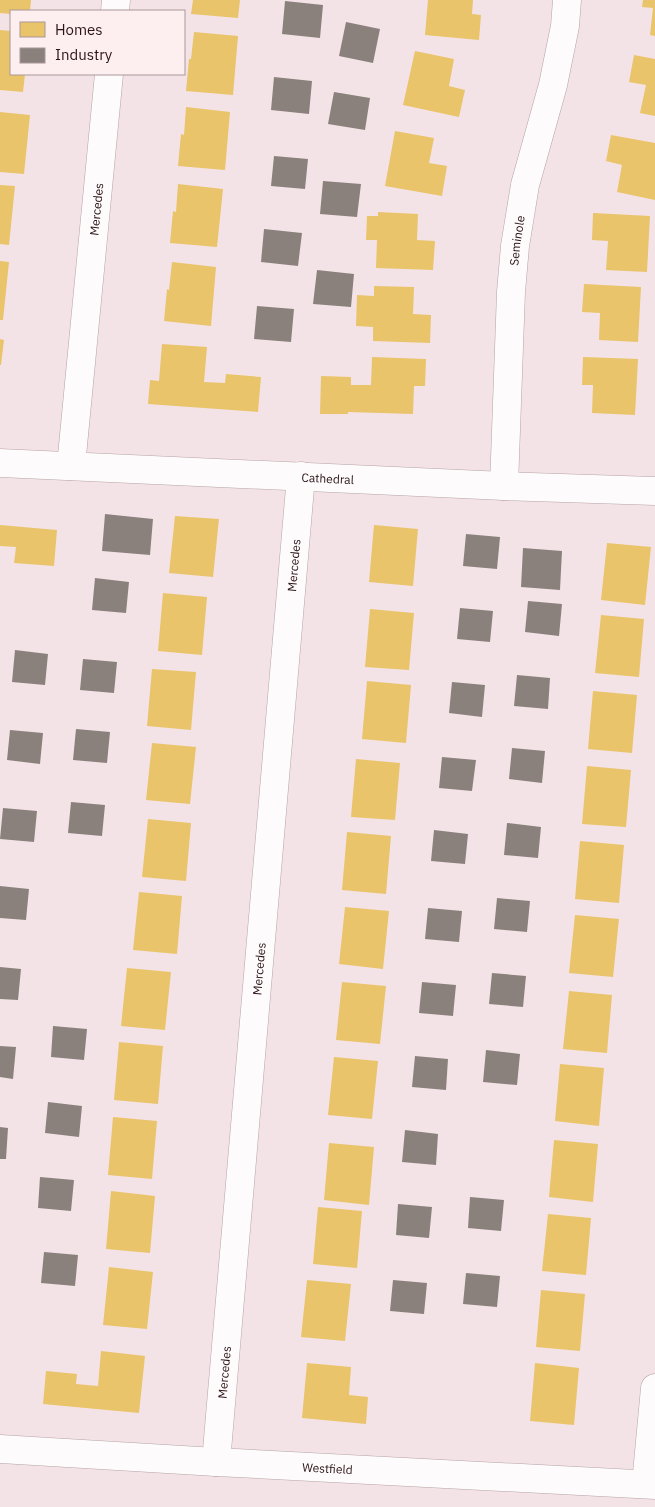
<svg xmlns="http://www.w3.org/2000/svg" width="655" height="1507" font-family="'IBM Plex Sans',sans-serif">
<style>
.homes{fill:#e9c46a}
.industry{fill:#8a817c}
.lines{fill:none;stroke-linecap:round;stroke-linejoin:round}
.minor-casing{stroke:#b6a3a6;stroke-width:29}
.minor{stroke:#fdfbfb;stroke-width:28}
.labels{text-anchor:middle;dominant-baseline:central;stroke-width:5;stroke-linejoin:round;paint-order:stroke}
.street-label{font-size:12px;fill:#2a1216;stroke:#fdeff0}
</style>
<rect width="100%" height="100%" fill="#f4e3e6"/>
<path class="homes" d="M0,0h31l-1,11h-19v3l-11,-1z
M193,0h47l-2,18 -47,-4z
M428,0h45l-1,14 9,1 -2,25 -54,-5z
M643,0h12v36l-5,-1 3,-27 -11,-1z
M0,30l11,1v43h14l-2,18 -23,-2z
M194,32l44,4 -5,59 -47,-4 3,-32h2z
M415,51l39,8 -5,27 16,4 -6,27 -56,-12z
M634,55l21,4v57l-15,-3 6,-28 -17,-3z
M186,107l44,5 -5,58 -47,-4 3,-32 3,1z
M0,112l30,3 -6,59 -24,-2z
M395,131l39,7 -5,25 18,3 -5,30 -57,-10z
M611,135l44,8v57l-38,-8 5,-27 -16,-4z
M178,184l45,5 -6,58 -47,-4 3,-32 3,1z
M0,185l15,1 -6,59 -9,-1z
M378,212l40,2 -1,26 18,1 -2,29 -57,-2 1,-28h-11l1,-24h11z
M593,213l57,3 -3,56 -41,-2 2,-29 -16,-1z
M0,261l9,1 -6,58h-3z
M172,262l44,5 -5,59 -47,-5 3,-32 2,1z
M584,284l57,3 -3,55 -39,-2 1,-27 -18,-1z
M374,286l40,1 -1,27 18,1 -1,28 -57,-2v-14l-17,-1 1,-31 17,1z
M0,339l4,1 -3,25h-1z
M162,344l45,3 -3,35 21,1 1,-9 35,3 -3,35 -110,-8 2,-24 9,1z
M372,357l54,2 -1,27h-11l-1,28 -65,-2v2h-28l1,-38 30,1v8h20z
M583,357l55,2 -3,56 -43,-2 1,-28h-11z
M175,516l44,3 -6,58 -44,-4z
M0,525l57,5 -3,36 -40,-3 2,-16 -16,-1z
M374,525l44,4 -5,57 -44,-4z
M607,543l44,4 -6,58 -44,-5z
M163,593l44,4 -5,58 -44,-4z
M370,609l44,4 -5,57 -44,-3z
M601,615l43,4 -5,58 -44,-4z
M152,669l44,3 -5,58 -44,-4z
M367,681l44,4 -5,58 -44,-4z
M593,691l44,4 -5,58 -44,-4z
M152,743l44,4 -6,57 -44,-4z
M356,759l44,4 -5,57 -44,-3z
M587,766l44,4 -5,57 -44,-3z
M148,819l43,4 -5,58 -44,-4z
M347,832l44,4 -5,58 -44,-4z
M580,841l44,4 -5,58 -44,-4z
M139,892l43,4 -5,58 -44,-4z
M345,907l44,4 -6,58 -44,-5z
M575,915l44,4 -6,58 -44,-4z
M127,968l44,4 -6,58 -44,-4z
M342,982l44,4 -6,58 -44,-4z
M569,991l43,4 -5,58 -44,-4z
M119,1042l44,4 -5,58 -44,-4z
M334,1057l44,4 -6,58 -44,-4z
M560,1064l44,4 -5,58 -44,-5z
M113,1117l44,4 -5,58 -44,-4z
M554,1140l44,4 -5,58 -44,-5z
M329,1143l45,4 -5,58 -45,-5z
M111,1191l44,5 -5,57 -44,-4z
M318,1207l44,4 -5,57 -44,-4z
M548,1214l43,4 -5,57 -44,-4z
M109,1267l44,5 -6,57 -44,-4z
M307,1280l44,4 -6,57 -44,-4z
M541,1290l44,4 -5,57 -44,-4z
M101,1351l44,5 -6,57 -96,-9 3,-33 31,3 -1,10 22,2z
M307,1363l44,4 -2,28 19,2 -2,27 -64,-6z
M535,1363l44,5 -5,57 -44,-4z"/>
<path class="industry" d="M285,1l38,4 -3,33 -38,-4z
M346,22l34,7 -7,34 -34,-7z
M274,77l38,4 -3,33 -38,-4z
M334,92l36,6 -5,32 -37,-6z
M274,156l34,3 -3,30 -34,-3z
M323,181l38,3 -4,33 -37,-3z
M264,229l38,4 -4,33 -37,-4z
M317,270l37,4 -3,33 -38,-3z
M257,306l37,3 -3,33 -37,-3z
M105,514l48,5 -3,36 -48,-4z
M466,534l34,3 -3,32 -34,-3z
M523,548l39,3 -2,39 -39,-3z
M95,578l34,4 -3,31 -34,-3z
M528,601l34,3 -3,32 -34,-4z
M460,608l33,3 -3,31 -33,-3z
M15,650l33,4 -3,31 -33,-3z
M83,659l34,3 -3,31 -34,-3z
M517,675l33,3 -2,31 -34,-3z
M452,682l33,3 -3,32 -33,-4z
M76,729l34,3 -3,31 -34,-3z
M10,730l33,3 -3,31 -33,-4z
M512,748l33,3 -3,32 -33,-4z
M442,757l34,3 -4,31 -33,-3z
M71,802l34,3 -3,31 -34,-3z
M3,808l34,3 -3,31 -34,-3z
M507,823l34,4 -3,31 -34,-3z
M434,830l34,4 -3,30 -34,-3z
M0,886l29,3 -3,31 -26,-2z
M497,898l33,3 -3,31 -33,-3z
M428,908l34,3 -3,31 -34,-3z
M0,967l21,2 -3,31 -18,-1z
M492,973l34,3 -3,31 -34,-3z
M422,982l34,3 -3,31 -34,-3z
M53,1026l34,3 -3,31 -33,-3z
M0,1046l16,1 -3,32 -13,-2z
M486,1050l34,4 -3,31 -34,-3z
M415,1056l33,3 -2,31 -34,-3z
M48,1102l34,4 -3,31 -34,-4z
M0,1127l8,1 -2,31h-6z
M405,1130l33,4 -2,31 -34,-3z
M40,1177l34,3 -3,31 -33,-3z
M470,1197l34,3 -3,31 -33,-3z
M398,1204l34,3 -3,31 -33,-3z
M44,1252l34,3 -3,31 -34,-3z
M466,1273l34,3 -3,31 -34,-3z
M393,1280l34,3 -3,31 -34,-3z"/>
<g class="lines">
<defs>
<g id="minor">
<path d="M115,11l1,-11"/>
<path id="s1" d="M0,463l504,23 151,5"/>
<path id="s2" d="M71,466l38,-392"/>
<path id="s3" d="M504,486l7,-194 4,-46 10,-61 28,-100 12,-59 2,-26"/>
<path id="s4" d="M0,1449l216,13 439,23"/>
<path id="s5" d="M216,1462l85,-986"/>
<path d="M646,1484l9,-96"/>
</g>
</defs>
<use href="#minor" class="minor-casing"/>
<use href="#minor" class="minor"/>
</g>
<g class="labels">
<g class="street-label">
<text stroke="none"><textPath href="#s2" startOffset="258">Mercedes</textPath></text>
<text stroke="none"><textPath href="#s3" startOffset="246">Seminole</textPath></text>
<text stroke="none"><textPath href="#s1" startOffset="328">Cathedral</textPath></text>
<text stroke="none"><textPath href="#s5" startOffset="900">Mercedes</textPath></text>
<text stroke="none"><textPath href="#s5" startOffset="495">Mercedes</textPath></text>
<text stroke="none"><textPath href="#s5" startOffset="90">Mercedes</textPath></text>
<text stroke="none"><textPath href="#s4" startOffset="328">Westfield</textPath></text>
</g>
</g>
<rect x="10" y="10" width="175" height="65" fill="#fdeff0" stroke="#a99799"/>
<rect x="20" y="22" width="25" height="15" fill="#e9c46a" stroke="#a99799"/>
<text x="55" y="35" font-size="15" fill="#2a1216">Homes</text>
<rect x="20" y="48" width="25" height="15" fill="#8a817c" stroke="#a99799"/>
<text x="55" y="60" font-size="15" fill="#2a1216">Industry</text>
</svg>
